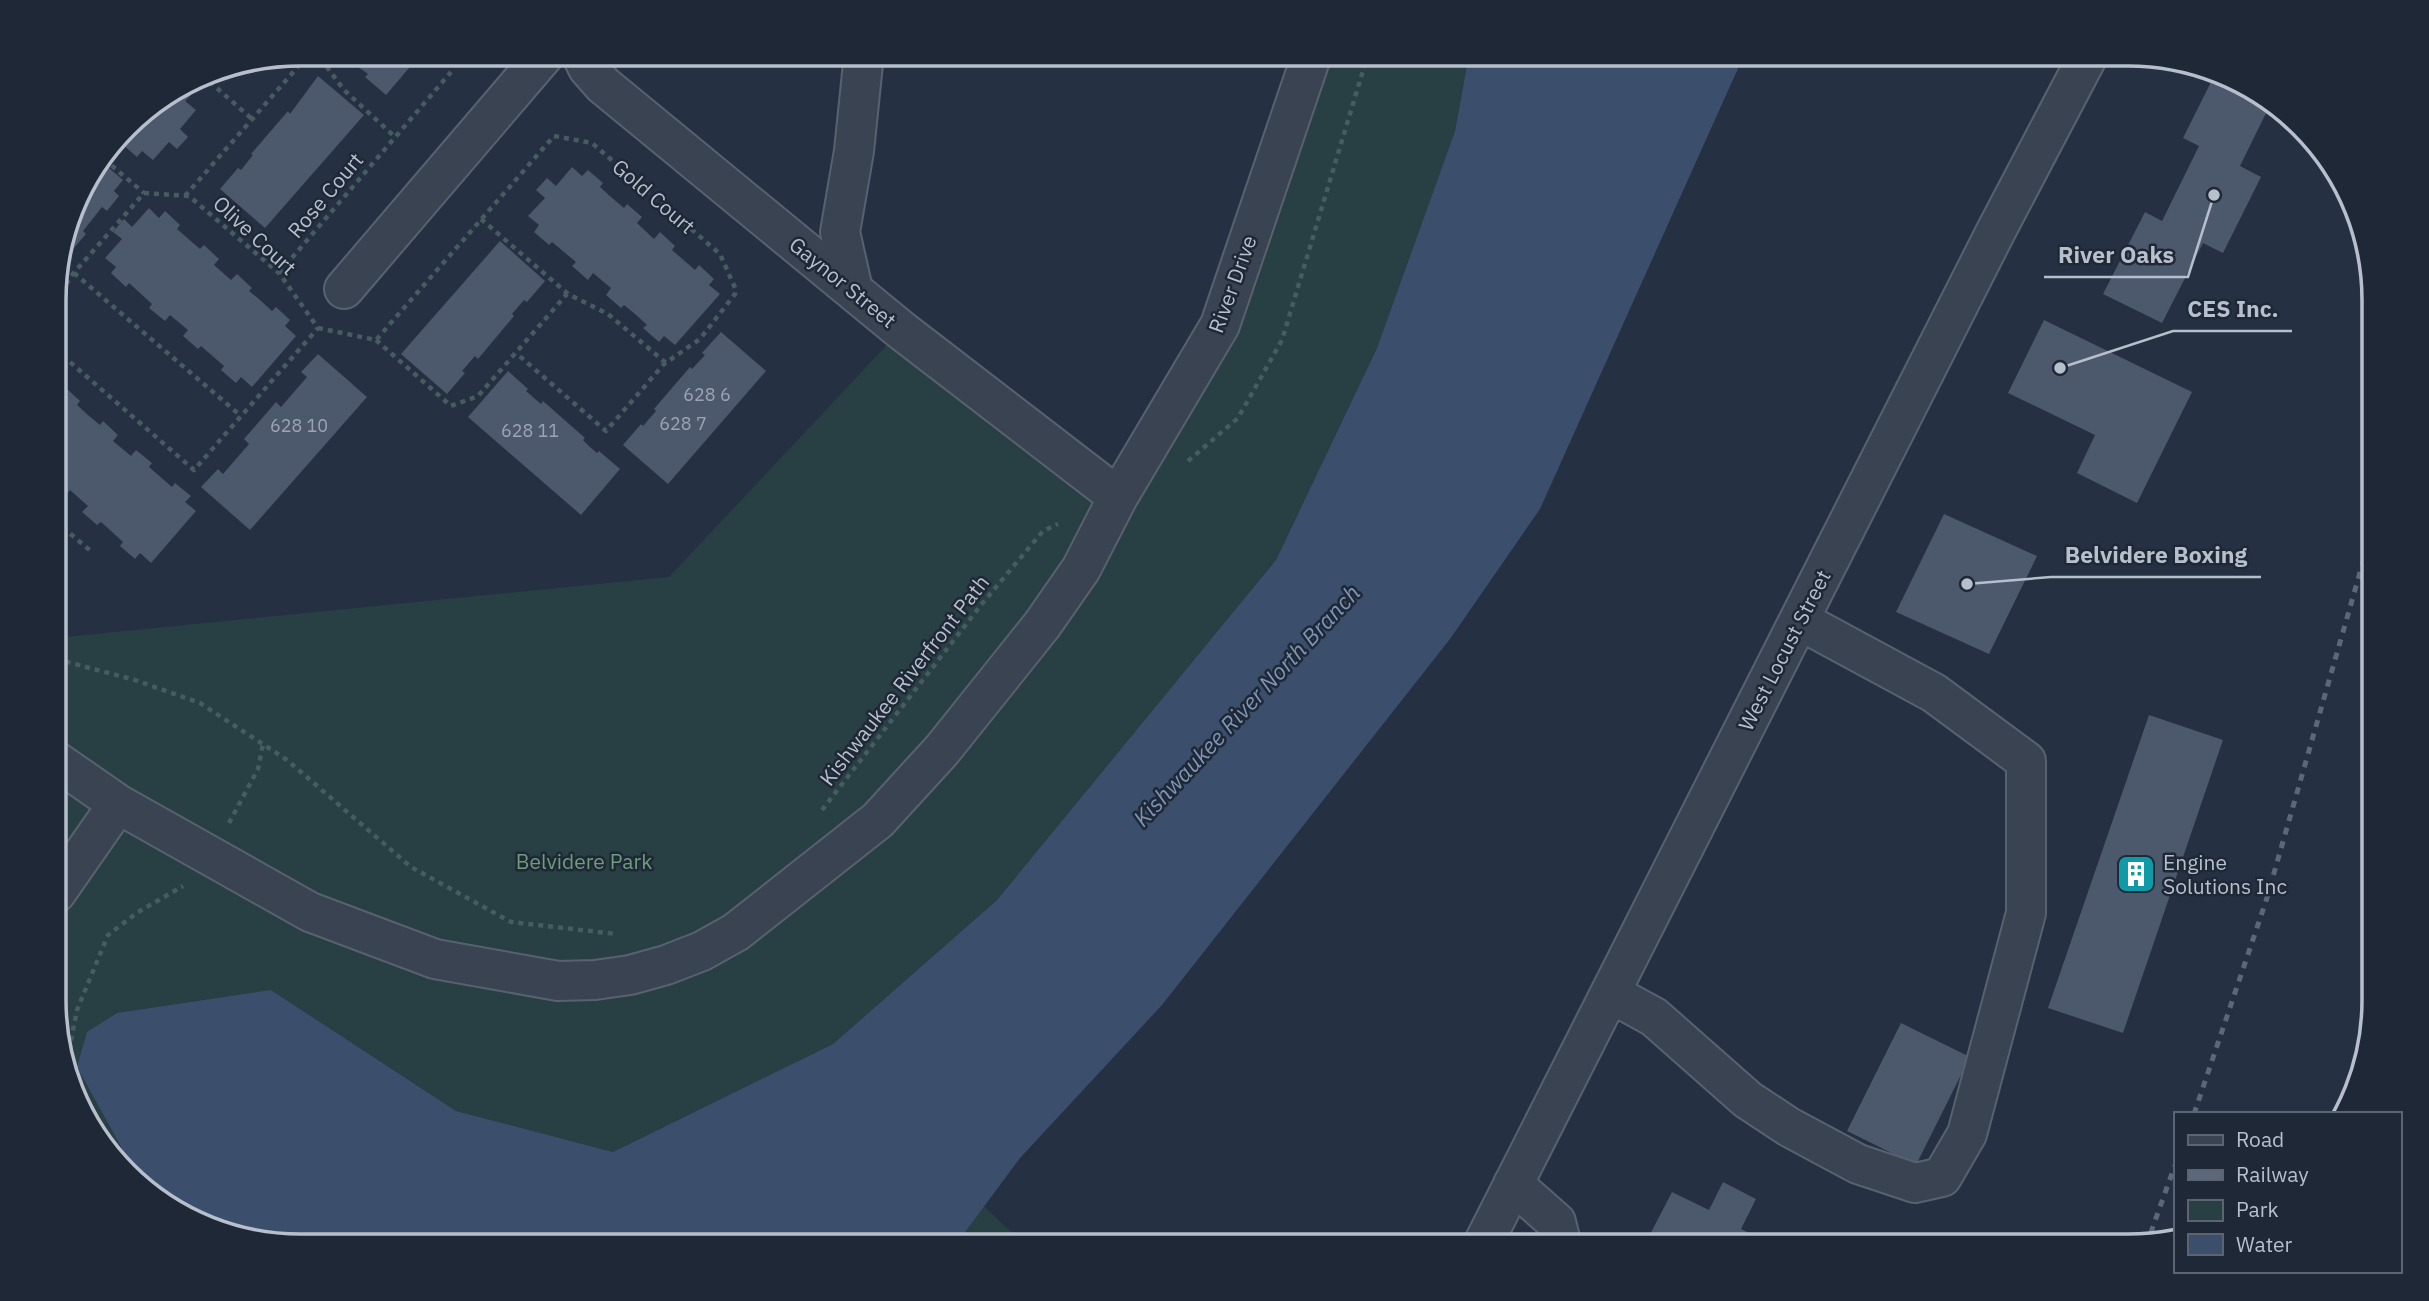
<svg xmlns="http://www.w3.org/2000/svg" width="2429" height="1301" font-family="'IBM Plex Sans',sans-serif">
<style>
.green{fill:#283f43}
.water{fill:#3b4e6b}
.building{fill:#4c586b}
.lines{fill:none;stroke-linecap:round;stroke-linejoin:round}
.minor-casing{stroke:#58616f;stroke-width:42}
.path{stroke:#465c60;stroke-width:4.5;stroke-dasharray:5 5;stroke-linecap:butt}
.minor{stroke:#3a4352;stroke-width:38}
.rail{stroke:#5c6779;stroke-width:5;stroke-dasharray:7 7;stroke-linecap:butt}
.labels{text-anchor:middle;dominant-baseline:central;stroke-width:5;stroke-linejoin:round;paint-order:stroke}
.number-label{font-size:18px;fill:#9ca5b4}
.street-label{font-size:21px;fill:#b7bfcc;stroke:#1f2837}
.park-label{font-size:21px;fill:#6d9d79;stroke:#1f2837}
.poi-label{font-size:21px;fill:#b7bfcc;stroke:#1f2837;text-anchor:start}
.water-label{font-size:23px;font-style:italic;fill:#7d94b3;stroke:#1f2837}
.rim{fill:none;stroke:#b7bfcc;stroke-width:3.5}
.leader{fill:none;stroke:#b7bfcc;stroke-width:2.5}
.callout-dot{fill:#b7bfcc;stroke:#1f2837;stroke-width:2.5}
.callout-label{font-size:23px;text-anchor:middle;font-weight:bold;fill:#b7bfcc;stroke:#1f2837;stroke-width:5;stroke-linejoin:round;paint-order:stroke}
</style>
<rect width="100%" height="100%" fill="#253142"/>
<path class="green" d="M1312,54h157l-14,77 -78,217 -101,212 -279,340 -164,144 -220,108 -157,-41 -185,-121 -141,173 -2,7 -23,-20 -49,-117v-395l613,-61 232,-247 217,167 102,-172z
M984,1206l43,41h-73z"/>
<path class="water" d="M1469,54h273l-2,10 -200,445 -90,130 -288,366 -142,153 -66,89h-654l-109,-26 -63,-51 2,-7 -53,-96 10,-35 30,-19 154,-23 185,121 157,41 220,-108 164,-144 279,-340 101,-212 78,-217z"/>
<path class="building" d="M340,54h81l-35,41 -21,-18 3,-3z
M2215,74l23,6 31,27 -29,59 21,11 -38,76 -20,-10 -41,80 -59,-29 42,-82 17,9 37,-75 -16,-8z
M318,76l46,39 -99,113 -45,-39 18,-21 3,2 12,-15 -2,-1 37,-43 2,3z
M183,88l8,7 -6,6 11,9 -16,19 8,8 -11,12 -8,-7 -16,18 -11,-9 -5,6 -16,-14 3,-3 -3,-3 17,-21z
M102,162l21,18 -9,11 5,5 -12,15 -5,-4 -19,24 3,3 -13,15 -7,-6 14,-52z
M572,167l10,9 6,-6 15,13 -3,4 11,10 13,11 3,-4 15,13 -5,6 17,16 6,-7 15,14 -3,4 23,20 4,-5 15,14 -5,6 11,9 -45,51 -11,-9 -5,6 -16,-14 4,-3 -12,-11 -11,-9 -3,3 -15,-13 5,-7 -18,-15 -5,7 -16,-14 4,-4 -24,-20 -3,3 -15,-13 5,-7 -11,-9 17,-18 -9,-8 11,-12 9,8z
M149,208l10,10 6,-7 15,14 -3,4 23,20 4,-4 15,14 -5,6 8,7 9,8 6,-6 15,14 -3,3 11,9 12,11 4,-4 14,13 -5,6 11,10 -44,51 -11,-10 -5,6 -15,-13 3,-4 -23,-20 -3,3 -15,-13 5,-6 -18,-15 -5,6 -16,-13 3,-4 -23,-21 -3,4 -15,-14 5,-6 -11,-9 17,-19 -9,-7 11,-13 8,8z
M500,241l45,40 -18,21 -3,-2 -12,14 2,2 -36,43 -3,-3 -13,15 3,2 -18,21 -46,-40z
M2044,320l148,72 -55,111 -60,-30 18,-38 -87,-42z
M721,332l45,39 -98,113 -45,-39 18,-21 2,2 13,-15 -2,-2 36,-42 2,2 13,-14 -3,-2z
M318,354l49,43 -117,133 -49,-43 17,-18 5,5 26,-30 -5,-5 32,-37 5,5 26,-30 -6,-5z
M508,371l20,18 -2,2 15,13 2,-3 42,37 -2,2 7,7 7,6 2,-2 21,18 -39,46 -113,-98z
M65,387l15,14 -3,4 11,10 12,10 3,-4 15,14 -5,6 18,15 5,-6 16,13 -3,4 23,20 3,-4 16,13 -6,6 11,9 -45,52 -11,-10 -5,6 -15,-13 3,-4 -12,-11 -10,-9 -4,3 -15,-13 6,-6 -18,-16 -6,7 -9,-8v-99l4,4z
M1944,514l93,42 -48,98 -93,-42z
M2149,715l74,25 -100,293 -75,-25z
M1901,1023l69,34 -54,108 -69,-34z
M1723,1182l33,17 -15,30 30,15 -1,2h-126l28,-54 37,18z"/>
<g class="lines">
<defs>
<path id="minor" d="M581,54l7,14 15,17 298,245 217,167
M344,289l201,-235
M853,290l-13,-58 14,-81 10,-97
M56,761l62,43 192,108 125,47 123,22 37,-1 35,-5 36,-10 36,-14 34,-19 142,-112 64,-70 100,-125 39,-56 37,-72 102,-172 92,-271
M56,893l62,-89
M1610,993l44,24 94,83 41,27 69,37 57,19 27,-6 25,-43 59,-221v-152l-92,-68 -135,-73
M1513,1184l43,38 6,24
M1482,1246l514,-1015 93,-177"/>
</defs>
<use href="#minor" class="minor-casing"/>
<path class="path" d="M311,54l16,13 17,23 51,47
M202,75l50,44
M104,159l40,34
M144,193l45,3 90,77 39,55
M185,196l124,-142
M481,219l87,75 40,20 58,49
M74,273l167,143
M279,273l172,-201
M55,301l17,-26 72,-82
M318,328l58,12 178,-204 38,7 128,111 16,36 -1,4 -35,45 -36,25 -58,67 -90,-78
M376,340l75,66 27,-10 89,-102
M55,349l139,121 124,-142
M1188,461l50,-43 44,-78 86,-286
M55,521l37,31
M56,659l79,21 65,23 87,57 124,107 100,55 105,12
M822,810l159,-205 62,-74 15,-7
M229,823l29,-54 5,-25
M67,1060l10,-50 31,-75 30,-23 45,-26"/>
<use href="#minor" class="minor"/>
<path class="rail" d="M2194,1114l72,-213 107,-374
M2146,1246l29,-81"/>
</g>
<defs>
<symbol id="building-square" viewBox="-11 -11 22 22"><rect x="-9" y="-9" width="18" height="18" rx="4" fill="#0f9aa8" stroke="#1f2837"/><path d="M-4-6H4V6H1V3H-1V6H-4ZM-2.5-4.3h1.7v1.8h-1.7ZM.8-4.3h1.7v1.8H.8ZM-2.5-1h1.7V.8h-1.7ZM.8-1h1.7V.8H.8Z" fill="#fff"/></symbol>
</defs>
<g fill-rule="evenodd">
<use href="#building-square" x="2114" y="852" width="44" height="44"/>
</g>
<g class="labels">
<g class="number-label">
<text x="707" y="394">628 6</text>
<text x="683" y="423">628 7</text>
<text x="299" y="425">628 10</text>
<text x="530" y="430">628 11</text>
</g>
<g class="street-label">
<text transform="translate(325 195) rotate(-50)">Rose Court</text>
<text transform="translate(654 196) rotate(41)">Gold Court</text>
<text transform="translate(255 235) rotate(43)">Olive Court</text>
<text transform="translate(843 282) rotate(39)">Gaynor Street</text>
<text transform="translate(1232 284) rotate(-70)">River Drive</text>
<text transform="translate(1784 650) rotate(-63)">West Locust Street</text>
<text transform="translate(904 680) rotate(-52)">Kishwaukee Riverfront Path</text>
</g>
<g class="park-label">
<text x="584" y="861">Belvidere Park</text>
</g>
<g class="poi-label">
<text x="2163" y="862">Engine<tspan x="2163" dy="24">Solutions Inc</tspan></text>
</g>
<g class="water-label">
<text transform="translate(1246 705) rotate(-47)">Kishwaukee River North Branch</text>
</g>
</g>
<path d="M0 0H2429V1301H0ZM300 66H2128A234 234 0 0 1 2362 300V1000A234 234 0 0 1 2128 1234H300A234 234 0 0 1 66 1000V300A234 234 0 0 1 300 66Z" fill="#1f2837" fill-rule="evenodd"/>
<path class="rim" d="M300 66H2128A234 234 0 0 1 2362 300V1000A234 234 0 0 1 2128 1234H300A234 234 0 0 1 66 1000V300A234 234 0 0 1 300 66Z"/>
<path class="leader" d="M2214 195L2188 277H2044M2060 368L2173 331H2292M1967 584L2051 577H2261"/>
<g class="callout-dot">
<circle cx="2214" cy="195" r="7"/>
<circle cx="2060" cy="368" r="7"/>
<circle cx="1967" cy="584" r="7"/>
</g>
<g class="callout-label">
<text x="2116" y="263">River Oaks</text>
<text x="2233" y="317">CES Inc.</text>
<text x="2156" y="563">Belvidere Boxing</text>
</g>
<rect x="2174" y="1112" width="228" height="161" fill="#1f2837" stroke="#5c6473" stroke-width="2"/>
<rect x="2188" y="1135" width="35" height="10" fill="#3a4352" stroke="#5c6473" stroke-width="2"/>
<text x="2236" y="1147" font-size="21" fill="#b7bfcc">Road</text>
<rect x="2188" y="1170" width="35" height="10" fill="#5c6779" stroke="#5c6473" stroke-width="2"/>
<text x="2236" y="1182" font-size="21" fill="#b7bfcc">Railway</text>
<rect x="2188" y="1200" width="35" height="21" fill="#283f43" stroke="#5c6473" stroke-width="2"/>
<text x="2236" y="1217" font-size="21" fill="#b7bfcc">Park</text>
<rect x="2188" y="1234" width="35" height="21" fill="#3b4e6b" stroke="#5c6473" stroke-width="2"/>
<text x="2236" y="1252" font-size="21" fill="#b7bfcc">Water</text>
</svg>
